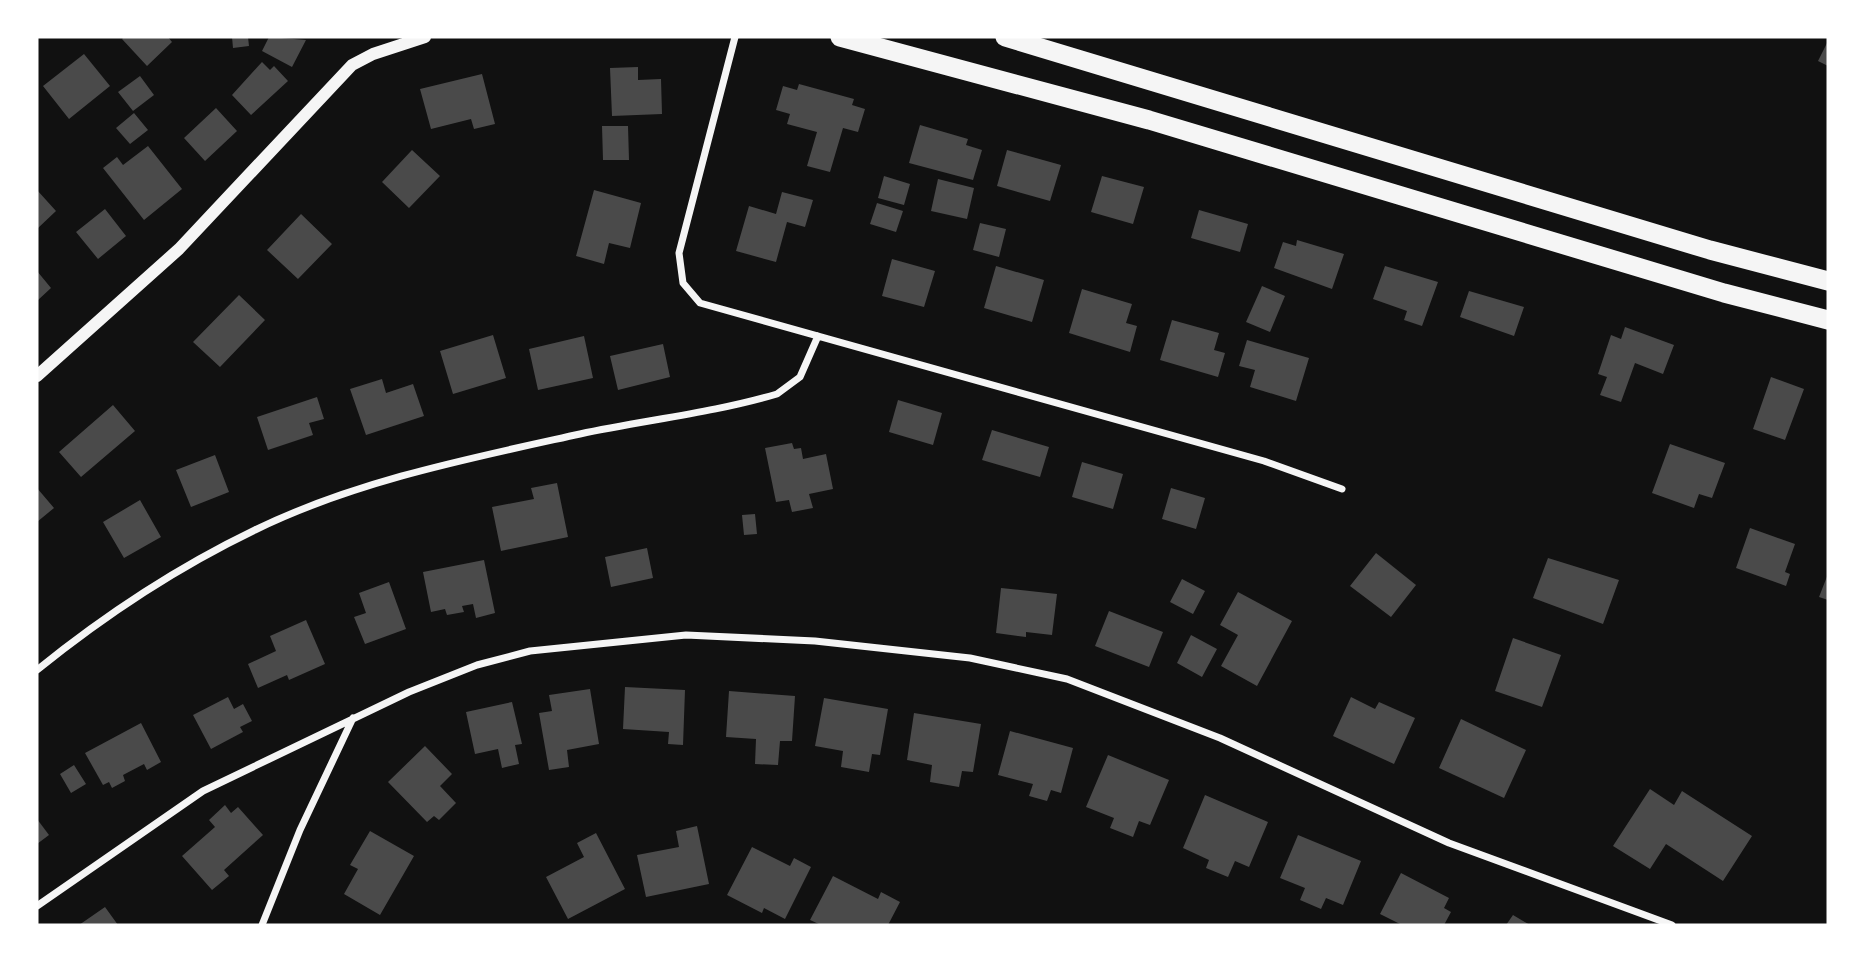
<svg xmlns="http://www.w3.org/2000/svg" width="1865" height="962" font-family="'Varela Round',sans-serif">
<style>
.building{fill:#4a4a4a}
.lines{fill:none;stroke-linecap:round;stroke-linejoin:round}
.minor{stroke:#f5f5f5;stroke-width:7}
.tertiary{stroke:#f5f5f5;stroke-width:12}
.trunk{stroke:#f5f5f5;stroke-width:19}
</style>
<rect width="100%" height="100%" fill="#111"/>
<path class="building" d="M124,37h44l4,5 -25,24 -25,-27z
M232,37h16l1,9 -16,2z
M269,37l37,3 -14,27 -30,-16z
M1828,41v25l-10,-5z
M84,54l26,32 -41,33 -26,-33z
M262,62l8,8 4,-4 14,15 -37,34 -19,-20z
M638,67v13l23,-1 1,35 -50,2 -2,-48z
M482,74l13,50 -21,5 -3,-10 -40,10 -11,-40z
M140,76l14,19 -21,16 -15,-19z
M799,84l55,15 -2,6 13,4 -7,23 -15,-4 -13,44 -23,-6 10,-34 -30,-8 3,-10 -14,-4 7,-24 14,4z
M216,108l21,23 -32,30 -21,-23z
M134,113l14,17 -18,14 -14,-16z
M920,125l48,14 -2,6 16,5 -9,30 -64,-17z
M602,126h26l1,34h-26z
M148,146l34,43 -38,31 -41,-52 14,-11 6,8z
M412,150l28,26 -31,32 -27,-26z
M1007,150l54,15 -11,36 -53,-15z
M884,176l26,8 -6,21 -26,-7z
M1102,176l42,11 -11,37 -42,-12z
M938,179l36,9 -7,31 -36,-8z
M37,190l19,21 -19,18z
M594,190l47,13 -11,45 -21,-5 -5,21 -28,-8z
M782,192l31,8 -8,27 -18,-5 -11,40 -40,-11 13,-45 27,8z
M877,203l26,8 -7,21 -26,-8z
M105,209l21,27 -28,23 -22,-27z
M1199,210l49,14 -8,28 -49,-14z
M301,214l31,30 -34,35 -31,-29z
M980,223l26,6 -7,28 -26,-7z
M1297,240l47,14 -12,35 -58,-21 9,-26 13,4z
M892,259l43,12 -11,36 -42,-11z
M996,266l48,14 -12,42 -48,-14z
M1385,266l53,16 -16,44 -18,-6 3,-9 -34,-12z
M37,271l14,17 -14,13z
M1262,286l23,10 -15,36 -24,-10z
M1082,289l50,15 -6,19 11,3 -7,26 -61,-19z
M1469,291l55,16 -10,29 -54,-19z
M239,295l26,25 -45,47 -27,-25z
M1172,320l47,13 -5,17 11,3 -7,24 -58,-17z
M1625,327l49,18 -11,29 -28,-11 -14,39 -21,-7 7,-18 -9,-3 13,-39 10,4z
M493,335l13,43 -53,16 -13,-43z
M584,336l9,42 -55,12 -9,-41z
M1247,340l62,18 -13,43 -46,-14 5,-17 -16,-4z
M663,344l7,33 -52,13 -8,-34z
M1771,377l33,12 -19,51 -32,-11z
M382,379l4,14 27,-9 11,32 -58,19 -16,-46z
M317,397l7,22 -15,4 4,12 -45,15 -11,-33z
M898,400l44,13 -9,32 -44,-13z
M113,405l22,26 -54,46 -22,-25z
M992,430l57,17 -9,30 -58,-17z
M792,443l2,6 7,-1 2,11 23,-5 7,35 -24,5 4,14 -21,4 -3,-12 -13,2 -11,-54z
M1670,444l55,19 -13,35 -13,-4 -5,14 -42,-15z
M215,455l14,37 -38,15 -15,-37z
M1082,462l41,12 -10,35 -41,-12z
M557,483l11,54 -67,14 -9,-44 42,-8 -3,-11z
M37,488l17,20 -17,14z
M1171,488l34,10 -9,31 -34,-10z
M140,500l21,37 -37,21 -21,-36z
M755,514l2,20 -13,1 -2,-20z
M1750,528l45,16 -10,28 5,2 -4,12 -50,-18z
M647,548l6,30 -42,9 -6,-30z
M1376,553l40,32 -25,32 -41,-31z
M1548,558l71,22 -16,44 -70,-26z
M484,560l11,53 -19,5 -3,-14 -11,2 2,6 -17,3 -2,-6 -14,3 -8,-40z
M1828,574v26l-9,-3z
M1182,579l23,12 -12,23 -23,-12z
M389,582l17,47 -41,15 -11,-27 12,-4 -7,-20z
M1001,588l56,6 -5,41 -26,-3v5l-30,-4z
M1238,592l54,29 -35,65 -36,-20 17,-31 -18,-10z
M1109,611l54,21 -14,35 -54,-21z
M306,620l19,44 -36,16 -2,-5 -29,13 -10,-24 28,-13 -6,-15z
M1191,635l26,14 -15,28 -25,-14z
M1513,638l48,17 -19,52 -47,-16z
M625,687l60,3 -2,55 -15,-1 1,-12 -46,-3z
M590,689l9,55 -32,6 2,17 -20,3 -10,-57 13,-2 -3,-16z
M729,691l66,5 -3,45h-12l-2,24 -23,-1 1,-25 -30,-2z
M228,697l6,12 9,-5 9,17 -12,6 3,5 -32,17 -18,-34z
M1351,697l24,12 4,-7 36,16 -21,46 -61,-28z
M824,698l64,11 -8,46 -8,-1 -3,18 -28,-5 2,-16 -28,-5z
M512,702l10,42 -7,1 4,19 -17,4 -4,-19 -23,5 -9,-42z
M914,713l67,11 -8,48 -11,-1 -3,16 -29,-5 2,-17 -25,-5z
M1461,719l65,31 -22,48 -65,-30z
M141,723l20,39 -14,8 -3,-6 -21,11 2,6 -13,7 -3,-6 -6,3 -18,-32z
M1010,731l63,17 -12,45 -10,-3 -4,11 -18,-5 4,-12 -35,-9z
M425,746l27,28 -12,12 16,17 -17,17 -5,-4 -7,6 -39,-40z
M1108,755l61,25 -19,45 -11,-4 -6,16 -23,-9 4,-10 -28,-11z
M74,765l12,19 -15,9 -11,-19z
M1650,789l24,16 8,-14 70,45 -29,45 -57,-37 -16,25 -37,-23z
M1205,795l63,27 -19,45 -14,-6 -7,16 -22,-9 3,-8 -26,-12z
M225,805l6,8 7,-6 25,28 -39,35 5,6 -17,14 -30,-34 33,-29 -6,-7z
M37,819l12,16 -12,9z
M697,826l12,58 -63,13 -9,-42 42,-8 -3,-16z
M370,831l44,25 -34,59 -36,-21 14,-25 -8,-4z
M596,833l29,56 -57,30 -22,-42 38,-20 -7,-14z
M1298,835l63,26 -18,44 -17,-7 -5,11 -21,-9 5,-12 -25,-10z
M752,847l38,19 4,-8 17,9 -26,52 -21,-11 -2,5 -35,-18z
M1401,873l48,25 -5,10 7,4 -7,13h-42l-22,-11z
M833,876l45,23 3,-7 19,10 -12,23h-67l-11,-5z
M105,907l13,18h-39z
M1513,915l17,10h-24z"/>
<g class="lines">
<path class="minor" d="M735,37l-56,216 4,30 17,20 564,158 78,28
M37,670c68,-55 139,-102 218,-140 100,-49 216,-72 325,-96 65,-14 133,-21 197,-40l23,-17 18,-41
M37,906l166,-115 206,-99 68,-27 53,-14 156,-16 129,6 155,17 97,21 153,59 229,105 223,82
M262,925l38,-95 53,-112"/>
<path class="tertiary" d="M37,376l142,-127 173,-184 21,-11 52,-17"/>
<path class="trunk" d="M840,37l309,83 575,173 104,27
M1005,37l705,213 118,31"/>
</g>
<rect width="1865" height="962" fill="none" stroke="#ffffff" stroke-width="77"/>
</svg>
